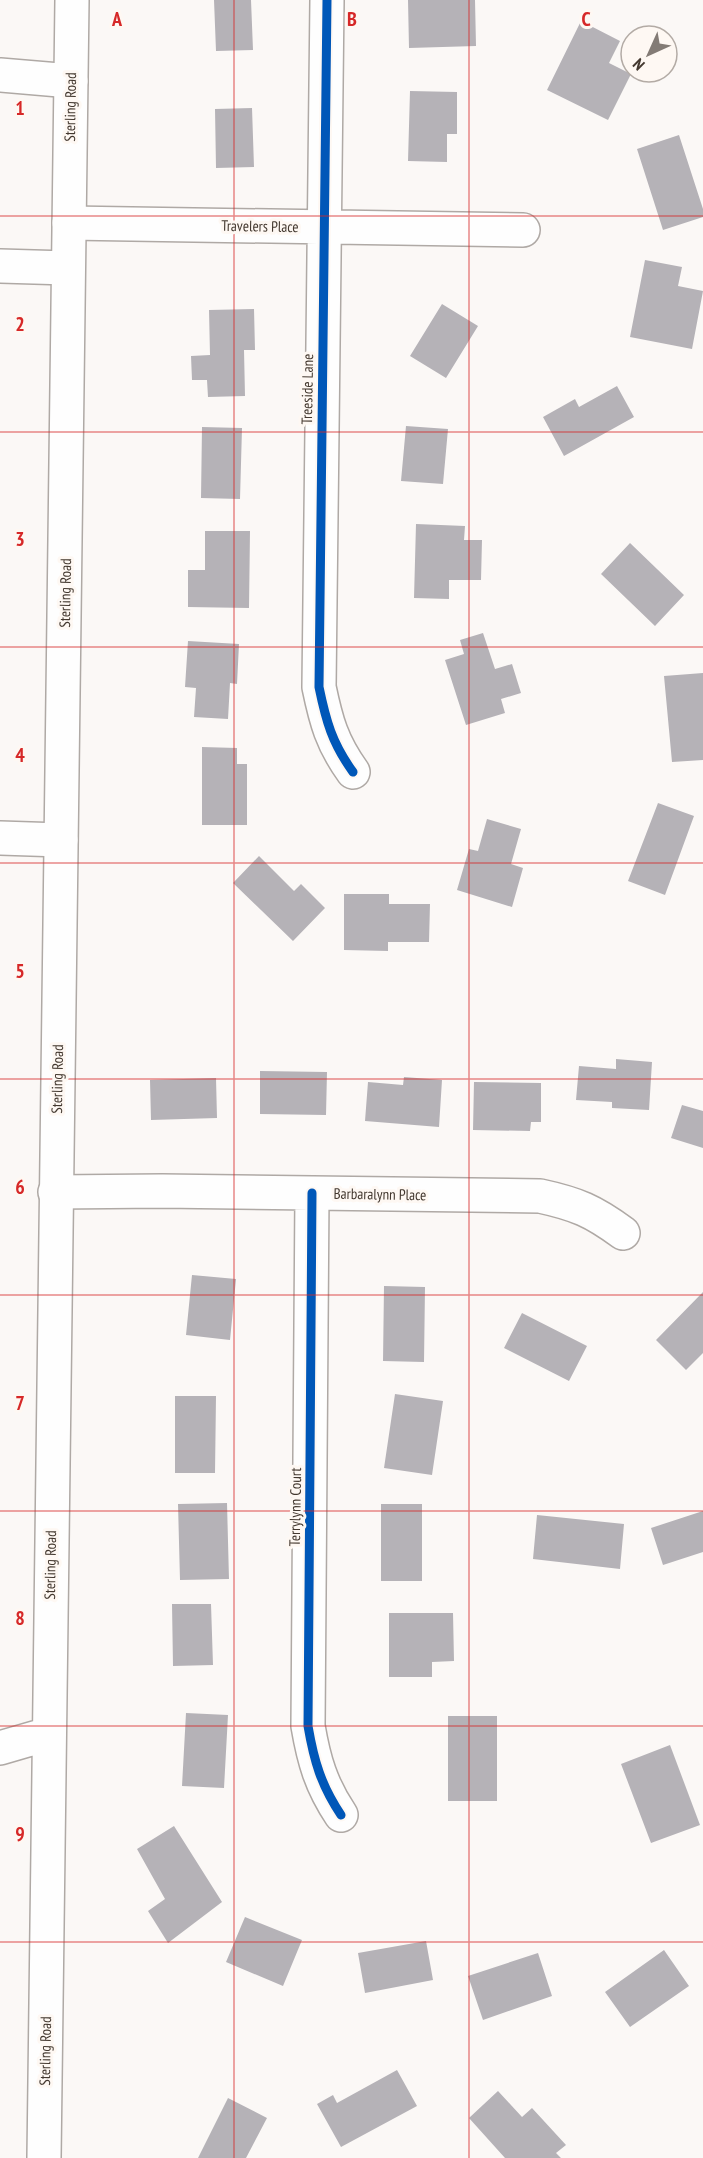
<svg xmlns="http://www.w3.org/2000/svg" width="703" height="2158" font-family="'PT Sans Narrow',sans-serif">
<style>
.building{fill:#b5b2b7}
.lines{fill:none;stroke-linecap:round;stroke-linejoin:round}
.minor-casing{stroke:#afa9a5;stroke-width:36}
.major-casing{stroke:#afa9a5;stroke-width:36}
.minor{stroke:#fefefe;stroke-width:33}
.major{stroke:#fefefe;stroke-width:33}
.cycleway-casing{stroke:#fef8f3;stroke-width:13}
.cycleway{stroke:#0057b8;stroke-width:9}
.grid{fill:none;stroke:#d62828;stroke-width:1.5;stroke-opacity:0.55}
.labels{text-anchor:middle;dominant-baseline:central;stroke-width:6;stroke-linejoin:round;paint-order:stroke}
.street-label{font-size:15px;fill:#43382f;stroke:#fef8f3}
.grid-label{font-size:20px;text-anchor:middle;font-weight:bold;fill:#d62828;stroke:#fef8f3;stroke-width:6;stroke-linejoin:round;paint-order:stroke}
</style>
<rect width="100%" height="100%" fill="#fbf8f6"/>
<path class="building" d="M214,0h37l2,50 -37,1z
M408,0h67l1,46 -67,2z
M581,21l39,20 -11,22 22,11 -23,46 -61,-30z
M410,91l47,1v42h-10v28l-39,-1z
M252,108l2,59 -38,1 -1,-59z
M679,135l24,74v8l-40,13 -26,-81z
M645,260l37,7 -4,19 25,5 -11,58 -62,-12z
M442,304l36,22 -32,52 -36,-22z
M254,309l1,41h-11l1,46 -37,1 -1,-17h-15l-1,-24 19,-1 -1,-45z
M617,386l17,31 -70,39 -21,-39 32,-18 4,8z
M406,426l42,3 -5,55 -42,-3z
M202,427l40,1 -2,71 -39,-1z
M416,524l49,2 -1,14h18l-1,40h-32v19l-35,-1z
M205,531h45l-1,77 -61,-1v-37h17z
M630,543l54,52 -29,31 -54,-52z
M483,633l12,36 17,-5 9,29 -20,6 4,14 -39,12 -21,-65 19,-6 -4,-14z
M188,641l51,3 -2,40 -7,-1 -2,36 -34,-2 2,-29 -11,-1z
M703,673v87l-31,2 -8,-86z
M202,747l35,1v16h10v61h-45z
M658,803l36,13 -29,79 -37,-14z
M487,819l34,10 -10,35 12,4 -11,39 -55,-17 12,-41 9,2z
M259,856l35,35 7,-7 24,24 -32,33 -60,-58z
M344,894h45v10h41l-1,38h-41v9l-44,-1z
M616,1059l36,3 -3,48 -37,-2v-6l-36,-2 3,-34 37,3z
M260,1071l67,1 -1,43 -66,-1z
M404,1077l38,3 -3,47 -74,-6 3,-39 35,3z
M216,1078l1,40 -66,2 -1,-40z
M474,1082l67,1v39h-10l-1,9 -57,-1z
M682,1105l21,6v37l-32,-10z
M192,1275l44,4 -6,61 -44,-5z
M384,1286l41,1 -1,75 -41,-1z
M703,1292v61l-17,17 -30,-30z
M522,1313l65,33 -18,35 -65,-33z
M395,1394l48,7 -11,74 -48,-7z
M175,1396h41l-1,77h-40z
M227,1503l2,76 -49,1 -2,-76z
M381,1504h41v77h-41z
M703,1511v41l-40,13 -12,-37z
M537,1515l87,9 -4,45 -87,-10z
M172,1604h39l2,61 -40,1z
M389,1613h64l1,48 -22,1v15h-43z
M186,1713l42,2 -4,73 -42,-2z
M448,1716h49v85h-49z
M670,1745l30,80 -49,18 -30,-79z
M174,1826l48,76 -54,41 -20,-32 17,-12 -28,-50z
M245,1917l57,23 -19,46 -57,-24z
M426,1941l7,39 -68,13 -7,-40z
M664,1950l25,36 -59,41 -25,-35z
M538,1953l14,43 -69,24 -15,-44z
M397,2070l20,36 -76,41 -24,-43 16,-9 4,8z
M498,2091l24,26 10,-9 34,37 -10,8 5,5h-56l-36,-40z
M228,2098l39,20 -21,40h-48z"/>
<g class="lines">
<defs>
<path id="minor" d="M327,0l-8,687c7,34 13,56 34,85
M0,75l71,6
M69,223l454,7
M0,266l68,2
M0,838l61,2
M55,1192l107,-1 378,5c37,8 53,15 83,37
M312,1193l-4,533c6,35 13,59 33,89"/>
<path id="major" d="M0,1748l48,-14
M44,2158l28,-2158"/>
</defs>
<use href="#minor" class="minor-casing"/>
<use href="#major" class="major-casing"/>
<use href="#minor" class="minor"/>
<use href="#major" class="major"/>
<defs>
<path id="cycleway" d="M327,0l-8,687c7,34 13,56 34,85
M312,1193l-4,533c6,35 13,59 33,89"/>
</defs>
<use href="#cycleway" class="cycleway-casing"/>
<use href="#cycleway" class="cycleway"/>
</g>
<path class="grid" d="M234,0v2158M469,0v2158M0,216h703M0,432h703M0,647h703M0,863h703M0,1079h703M0,1295h703M0,1511h703M0,1726h703M0,1942h703"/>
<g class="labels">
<g class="street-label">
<text transform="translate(70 107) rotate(-89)">Sterling Road</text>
<text transform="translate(260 226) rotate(1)">Travelers Place</text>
<text transform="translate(307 389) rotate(-89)">Treeside Lane</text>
<text transform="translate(65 593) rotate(-89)">Sterling Road</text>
<text transform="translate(57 1079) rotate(-89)">Sterling Road</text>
<text transform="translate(380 1194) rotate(1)">Barbaralynn Place</text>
<text transform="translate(295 1507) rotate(-89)">Terrylynn Court</text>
<text transform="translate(50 1565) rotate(-89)">Sterling Road</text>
<text transform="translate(45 2051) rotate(-89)">Sterling Road</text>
</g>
</g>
<g class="grid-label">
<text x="117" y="26">A</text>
<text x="352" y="26">B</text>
<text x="586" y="26">C</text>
<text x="20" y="115">1</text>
<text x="20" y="331">2</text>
<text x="20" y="546">3</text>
<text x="20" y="762">4</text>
<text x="20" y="978">5</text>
<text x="20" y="1194">6</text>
<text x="20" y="1410">7</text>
<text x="20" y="1625">8</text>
<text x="20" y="1841">9</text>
</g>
<g transform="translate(649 54) rotate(225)"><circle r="28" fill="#fef8f3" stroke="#b3aba5" stroke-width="1.5"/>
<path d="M0-4.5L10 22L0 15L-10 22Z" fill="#837b75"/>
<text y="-9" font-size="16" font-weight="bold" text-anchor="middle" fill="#43382f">N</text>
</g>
</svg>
